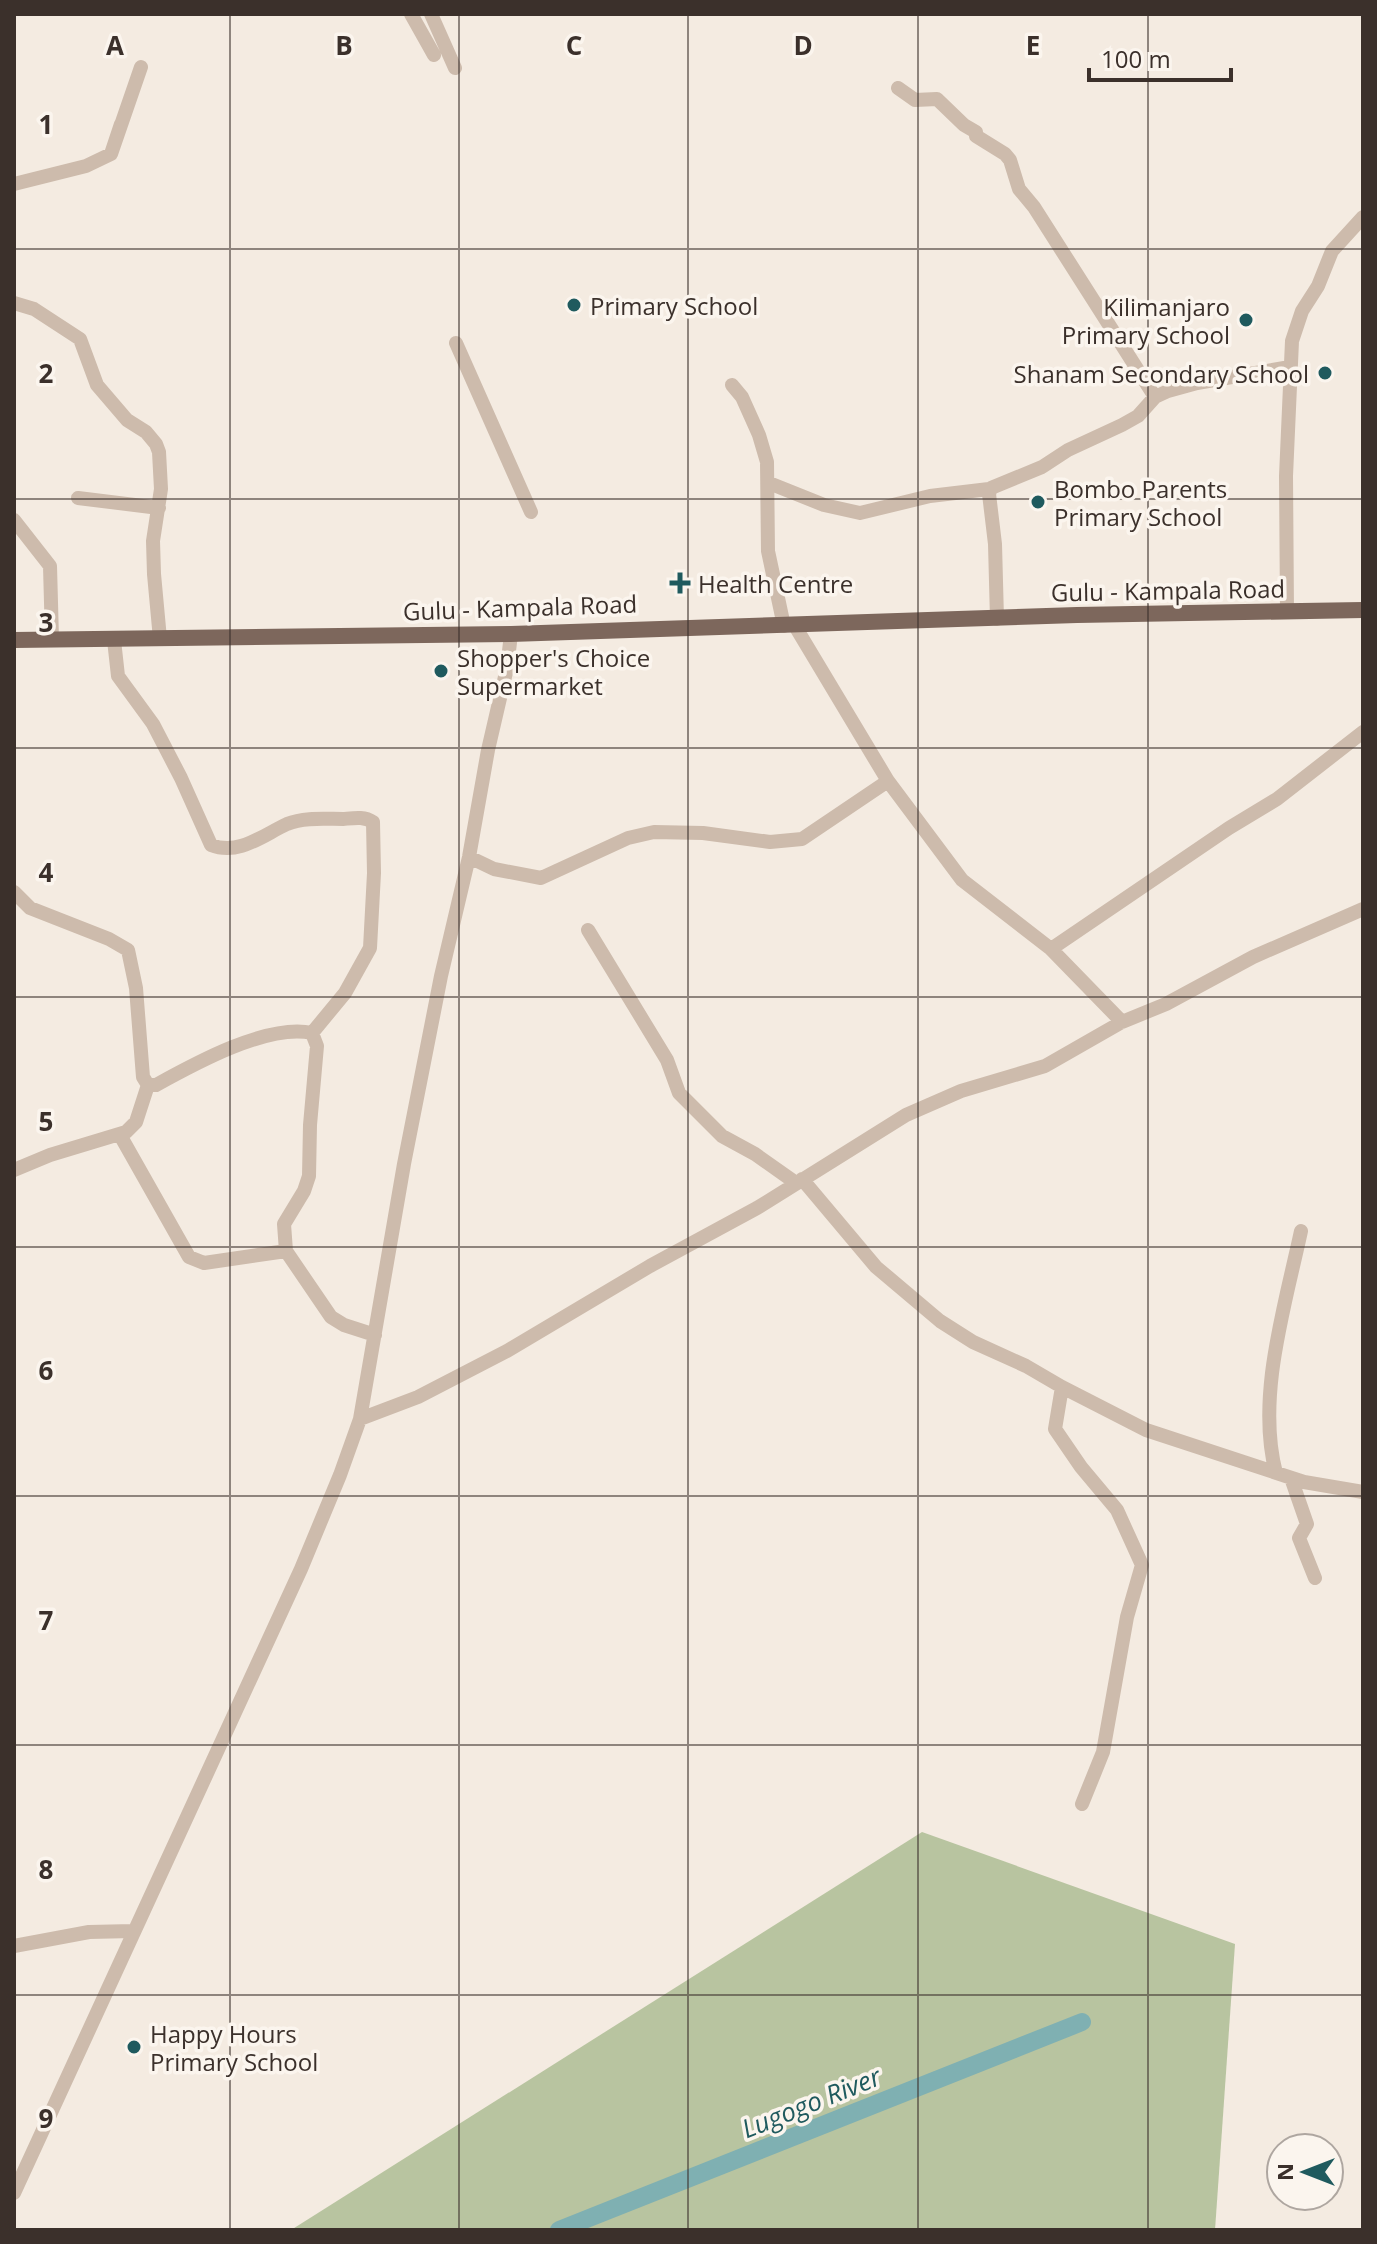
<svg xmlns="http://www.w3.org/2000/svg" width="1377" height="2244" font-family="'Open Sans',sans-serif">
<style>
.green{fill:#b8c4a0}
.lines{fill:none;stroke-linecap:round;stroke-linejoin:round}
.river{stroke:#7fb0b2;stroke-width:18}
.minor{stroke:#cdbbac;stroke-width:14}
.major{stroke:#7d675c;stroke-width:16}
.grid{fill:none;stroke:#3b302b;stroke-width:2;stroke-opacity:0.55}
.poi-dot{fill:#1f5a5e;stroke:#fbf5ee;stroke-width:3}
.labels{text-anchor:middle;dominant-baseline:central;stroke-width:7;stroke-linejoin:round;paint-order:stroke}
.poi-label{font-size:24px;fill:#3b302b;stroke:#fbf5ee;text-anchor:start}
.street-label{font-size:24px;fill:#3b302b;stroke:#fbf5ee}
.water-label{font-size:26px;font-style:italic;fill:#1f5a5e;stroke:#fbf5ee}
.grid-label{font-size:26px;text-anchor:middle;font-weight:bold;fill:#3b302b;stroke:#fbf5ee;stroke-width:7;stroke-linejoin:round;paint-order:stroke}
</style>
<rect width="100%" height="100%" fill="#f4ebe1"/>
<path class="green" d="M922,1832l313,112 -20,286h-924z"/>
<g class="lines">
<path class="river" d="M559,2230l523,-208"/>
<path class="minor" d="M411,14l23,41
M431,14l24,54
M898,88l17,12 22,-1 27,26 12,7v4l29,18 5,6 9,29 15,18 121,190
M121,124l-10,30 30,-87
M14,184l72,-18 25,-12
M14,303l20,6 46,30 17,46 30,35 19,12 10,12 3,8 2,37 -8,52 1,33 6,65
M456,343l75,169
M732,385l10,12 17,38 8,27 1,89 16,75
M769,483l55,22 36,8 70,-17 59,-7
M78,498l81,10
M14,520l36,46 2,73
M1287,611l-1,-135 6,-135 10,-30 16,-25 14,-35 31,-34
M997,619l-2,-75 -6,-50 2,-6 51,-21 26,-17 54,-25 16,-9 17,-19 13,-6 29,-8 93,-16
M795,626l93,155 74,99 89,69 71,73
M114,640l4,36 35,48 28,54 30,67c28,11 52,-10 76,-21 17,-7 38,-5 56,-5 11,-1 21,-3 30,3l1,51 -4,75 -25,45 -33,40
M469,857l25,12 47,9 87,-40 26,-6 49,1 67,9 32,-3 86,-58
M14,892l16,16 79,31 19,11 8,38 7,89 5,8h8c38,-21 112,-62 156,-52l5,13 -7,79 -1,51 -5,15 -20,33 2,27 45,66 13,8 31,10
M588,930l79,130 12,33 43,43 33,18 41,29
M1051,949l178,-121 48,-29 86,-67
M120,1135l69,122 15,6 82,-12
M14,1170l36,-15 76,-23 10,-10 12,-37
M802,1179l74,88 64,54 33,21 53,24 36,21 84,43 158,52 59,10
M1062,1387l-7,42 26,38 36,43 25,55 -15,52 -24,135 -21,52
M360,1419l58,-22 89,-46 143,-85 107,-58 149,-93 55,-24 84,-25 77,-44 44,-18 87,-47 110,-48
M1276,1473c-20,-75 9,-167 25,-242
M1291,1478l16,46 -8,14 16,40
M14,1946l75,-14 44,-1
M14,2193l287,-624 39,-94 20,-56 44,-255 37,-188 28,-119 19,-107 19,-82 4,-34"/>
<path class="major" d="M14,640l497,-6 566,-19 286,-5"/>
</g>
<path class="grid" d="M230,14v2216M459,14v2216M688,14v2216M918,14v2216M1148,14v2216M14,249h1349M14,499h1349M14,748h1349M14,997h1349M14,1247h1349M14,1496h1349M14,1745h1349M14,1995h1349"/>
<g class="poi-dot">
<circle cx="574" cy="305" r="8"/>
<circle cx="1246" cy="320" r="8"/>
<circle cx="1325" cy="373" r="8"/>
<circle cx="1038" cy="502" r="8"/>
<path d="M676 571h8v8h8v8h-8v8h-8v-8h-8v-8h8z"/>
<circle cx="441" cy="671" r="8"/>
<circle cx="134" cy="2047" r="8"/>
</g>
<g class="labels">
<g class="poi-label">
<text x="590" y="305">Primary School</text>
<text x="1230" y="306" text-anchor="end">Kilimanjaro<tspan x="1230" dy="28">Primary School</tspan></text>
<text x="1309" y="373" text-anchor="end">Shanam Secondary School</text>
<text x="1054" y="488">Bombo Parents<tspan x="1054" dy="28">Primary School</tspan></text>
<text x="698" y="583">Health Centre</text>
<text x="457" y="657">Shopper's Choice<tspan x="457" dy="28">Supermarket</tspan></text>
<text x="150" y="2033">Happy Hours<tspan x="150" dy="28">Primary School</tspan></text>
</g>
<g class="street-label">
<text transform="translate(1168 590) rotate(-1)">Gulu - Kampala Road</text>
<text transform="translate(520 607) rotate(-2)">Gulu - Kampala Road</text>
</g>
<g class="water-label">
<text transform="translate(811 2102) rotate(-22)">Lugogo River</text>
</g>
</g>
<g class="grid-label">
<text x="115" y="55">A</text>
<text x="344" y="55">B</text>
<text x="574" y="55">C</text>
<text x="803" y="55">D</text>
<text x="1033" y="55">E</text>
<text x="46" y="134">1</text>
<text x="46" y="383">2</text>
<text x="46" y="632">3</text>
<text x="46" y="882">4</text>
<text x="46" y="1131">5</text>
<text x="46" y="1380">6</text>
<text x="46" y="1630">7</text>
<text x="46" y="1879">8</text>
<text x="46" y="2128">9</text>
</g>
<rect width="1377" height="2244" fill="none" stroke="#3b302b" stroke-width="32"/>
<g transform="translate(1305 2172) rotate(270)"><circle r="38" fill="#fbf5ee" stroke="#aea6a0" stroke-width="2"/>
<path d="M0-6L14 30L0 20L-14 30Z" fill="#1f5a5e"/>
<text y="-12" font-size="22" font-weight="bold" text-anchor="middle" fill="#3b302b">N</text>
</g>
<path d="M1089 68v12h142v-12" fill="none" stroke="#3b302b" stroke-width="4"/>
<text x="1101" y="68" font-size="24" fill="#3b302b" stroke="#fbf5ee" stroke-width="6" paint-order="stroke">100 m</text>
</svg>
